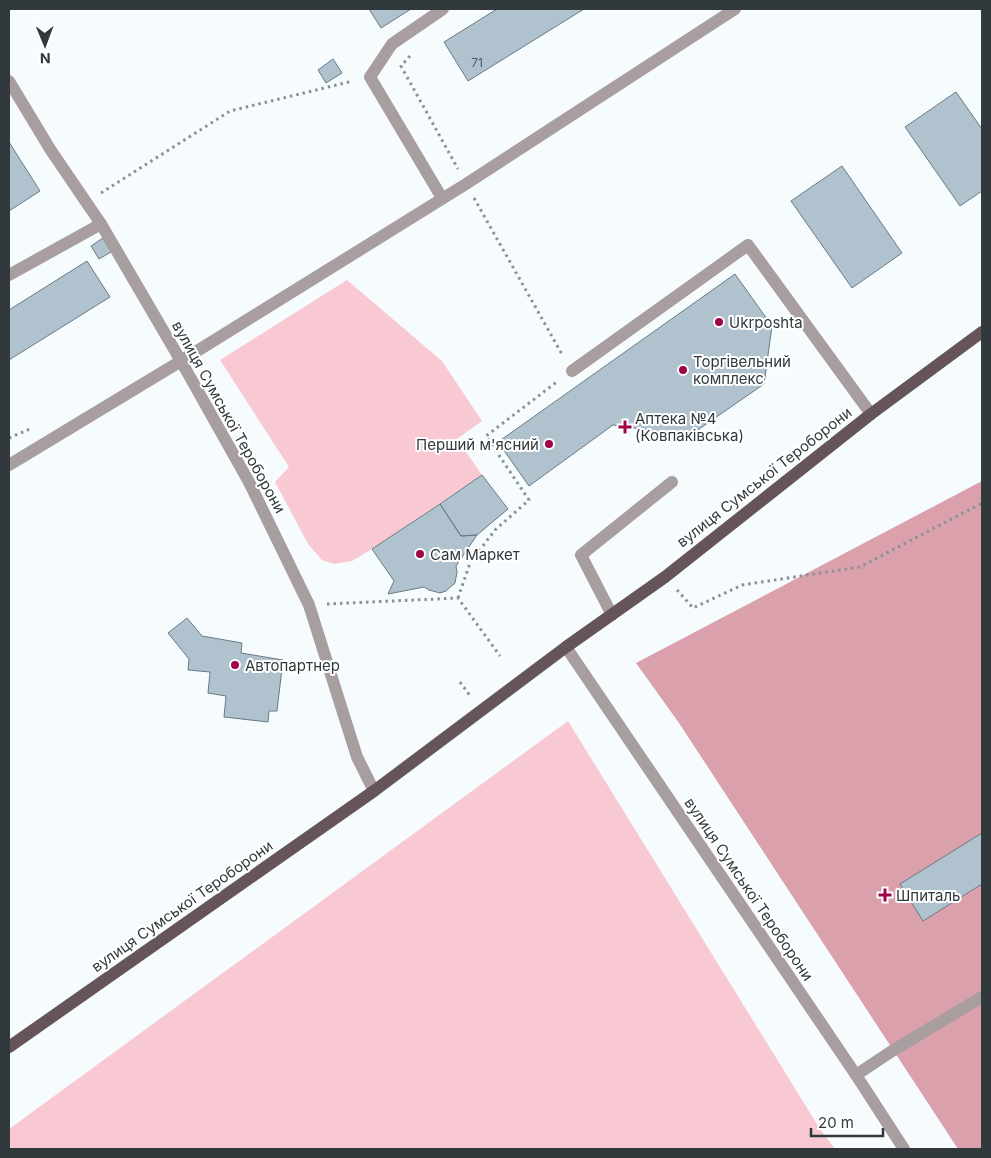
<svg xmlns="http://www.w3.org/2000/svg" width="991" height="1158" font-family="Inter,sans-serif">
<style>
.green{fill:#f9c9d3}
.forest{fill:#daa1ad}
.building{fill:#afc2cd;stroke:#697b85}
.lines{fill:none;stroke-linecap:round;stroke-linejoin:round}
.path{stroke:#8a9194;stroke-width:3;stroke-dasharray:2.5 4;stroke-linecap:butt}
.service{stroke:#a89ea0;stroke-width:12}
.minor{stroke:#a89ea0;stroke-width:12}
.primary{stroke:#655458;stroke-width:12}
.poi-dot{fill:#9f0449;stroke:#fff;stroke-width:2}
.labels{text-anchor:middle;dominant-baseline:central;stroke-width:4;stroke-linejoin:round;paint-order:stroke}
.number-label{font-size:12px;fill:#505b61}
.poi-label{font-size:15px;fill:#31393d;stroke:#fff;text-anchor:start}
.street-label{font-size:15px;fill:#31393d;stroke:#fff}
</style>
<rect width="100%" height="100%" fill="#f6fbfd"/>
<path class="green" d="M347,280l95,81 40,60 -25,18 25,36 -110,74 -20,12 -18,3 -12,-4 -14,-16 -33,-62 14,-15 -69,-107z
M568,721l252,408 15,20h-826v-20z"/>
<path class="forest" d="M982,481v668h-24l-279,-426 -43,-60z"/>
<path class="building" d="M369,9h42l-30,19z
M497,9h87l-116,72 -24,-39z
M333,59l9,14 -16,10 -8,-13z
M956,92l26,37v62l-22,15 -55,-79z
M9,142l31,49 -31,20z
M842,166l60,87 -50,35 -61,-87z
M103,238l8,14 -12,7 -8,-13z
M87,261l23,36 -101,63v-50z
M735,274l37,52 -8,58 -75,52 -76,-11 -84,61 -31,-44z
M482,475l26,34 -31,26 -16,1 -21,-32z
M440,504l21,32 16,-1 -21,31 1,6 -2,11 -9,8 -6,2 -11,-3 -5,-3 -36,7 6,-13 -22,-32z
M187,618l15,18 40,7 -1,10 42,7 -6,51h-8l-1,11 -44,-5 2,-21 -18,-3 2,-21 -22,-2 1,-11 -21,-26z
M982,833v51l-59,37 -23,-37z"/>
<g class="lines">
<path class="path" d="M410,56l-9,10 57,103
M101,193l129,-82 123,-30
M474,198l89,158
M9,438l21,-9
M677,590l16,18 49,-23 118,-18 122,-64
M458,598l12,-35 25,-33 34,-30 -43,-64 72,-55
M327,604l131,-6 42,58
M460,682l11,15"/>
<path class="service" d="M442,198l-72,-121 22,-33 51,-35
M9,275l92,-51
M572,371l176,-126 123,169
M9,465l172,-104 285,-177 269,-175
M612,615l-31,-60 91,-73
M856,1075l36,-24 90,-54"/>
<path class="minor" d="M9,81l41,68 51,75 80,137 68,121 60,123 48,152 17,34
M566,647l290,428 48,74"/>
<path class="primary" d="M9,1047l365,-256 192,-144 99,-70 206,-163 111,-82"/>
</g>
<g class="poi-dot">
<circle cx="719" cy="322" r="5"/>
<circle cx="683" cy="370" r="5"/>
<path d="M622.5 419.5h5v5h5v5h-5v5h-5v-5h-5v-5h5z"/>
<circle cx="549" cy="444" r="5"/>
<circle cx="420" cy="554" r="5"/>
<circle cx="235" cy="665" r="5"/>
<path d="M882.5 887.5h5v5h5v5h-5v5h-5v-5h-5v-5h5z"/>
</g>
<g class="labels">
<g class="number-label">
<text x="477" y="62">71</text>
</g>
<g class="poi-label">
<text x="729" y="322">Ukrposhta</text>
<text x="693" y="361">Торгівельний<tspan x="693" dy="17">комплекс</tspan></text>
<text x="635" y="418">Аптека №4<tspan x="635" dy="17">(Ковпаківська)</tspan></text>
<text x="539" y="444" text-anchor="end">Перший м'ясний</text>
<text x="430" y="554">Сам Маркет</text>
<text x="245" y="665">Автопартнер</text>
<text x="896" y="895">Шпиталь</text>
</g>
<g class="street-label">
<text transform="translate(229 417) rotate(61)">вулиця Сумської Тероборони</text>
<text transform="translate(764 477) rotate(-38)">вулиця Сумської Тероборони</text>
<text transform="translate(749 889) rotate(56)">вулиця Сумської Тероборони</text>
<text transform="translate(182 906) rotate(-35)">вулиця Сумської Тероборони</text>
</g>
</g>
<rect width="991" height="1158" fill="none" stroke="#31393d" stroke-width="20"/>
<g transform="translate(45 45) rotate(179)" stroke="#ffffff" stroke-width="4" paint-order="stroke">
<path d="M0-4L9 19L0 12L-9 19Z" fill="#31393d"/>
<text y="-8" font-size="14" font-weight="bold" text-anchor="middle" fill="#31393d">N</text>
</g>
<path d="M811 1128v8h72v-8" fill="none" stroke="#31393d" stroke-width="2.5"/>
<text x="818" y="1128" font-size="15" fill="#31393d" stroke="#ffffff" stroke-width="4" paint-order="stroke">20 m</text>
</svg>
